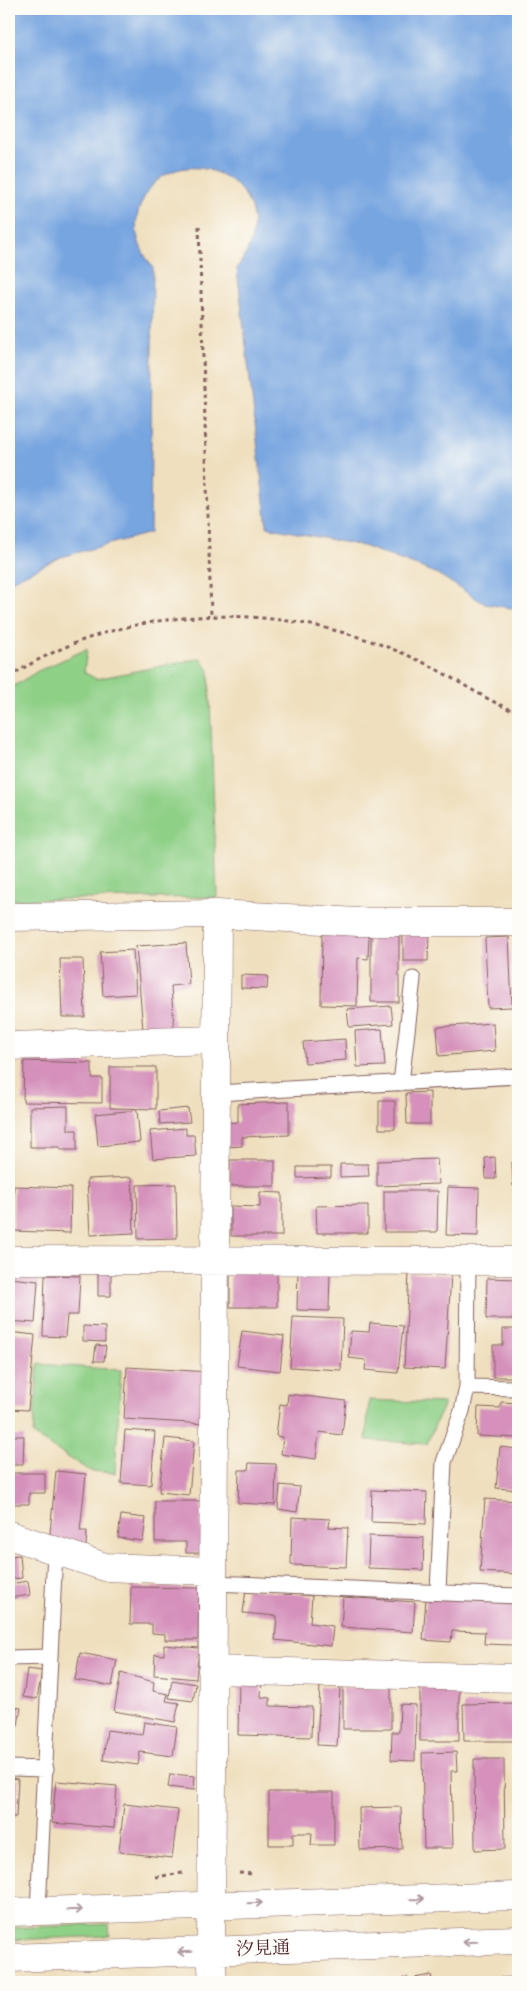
<svg xmlns="http://www.w3.org/2000/svg" width="527" height="1991" font-family="'IM FELL DW Pica','Noto Serif JP',serif">
<style>
.green{fill:#8fd087;stroke:#6c7859}
.water{fill:#77a5e0;stroke:#606286}
.building{fill:#d591bb}
.lines{fill:none;stroke-linecap:round;stroke-linejoin:round}
.service-casing{stroke:#84625e;stroke-width:17}
.minor-casing{stroke:#84625e;stroke-width:29}
.tertiary-casing{stroke:#84625e;stroke-width:29}
.path{stroke:#84625e;stroke-width:3;stroke-dasharray:4 4;stroke-linecap:butt}
.service{stroke:#fff;stroke-width:15}
.minor{stroke:#fff;stroke-width:28}
.tertiary{stroke:#fff;stroke-width:28}
.oneway{stroke:#ae9aa0}
.labels{text-anchor:middle;dominant-baseline:central;stroke-width:5;stroke-linejoin:round;paint-order:stroke}
.street-label{font-size:18px;fill:#4a1f2b;stroke:#fdfcf7}
</style>
<rect width="100%" height="100%" fill="#fdfcf7"/>
<filter id="ink" filterUnits="userSpaceOnUse"><feTurbulence type="fractalNoise" baseFrequency=".02" numOctaves="2"/><feDisplacementMap in="SourceGraphic" scale="10" xChannelSelector="R" yChannelSelector="G"/><feConvolveMatrix kernelMatrix="1 2 1 2 8 2 1 2 1" color-interpolation-filters="sRGB"/></filter>
<filter id="wash" filterUnits="userSpaceOnUse"><feTurbulence type="fractalNoise" baseFrequency=".0096" numOctaves="4" result="noise"/><feDisplacementMap in="SourceGraphic" scale="20" xChannelSelector="R" yChannelSelector="G"/><feGaussianBlur stdDeviation="1.12" result="paint"/><feColorMatrix in="noise" values="0 0 0 0 0 0 0 0 0 0 0 0 0 0 0 0 0 1.4 0 .05"/><feComposite in="paint" operator="in"/></filter>
<g filter="url(#wash)">
<rect width="100%" height="100%" fill="#efdfbe"/>
<path class="green" d="M87,649l-3,23 12,7 105,-21 8,13 8,226 -208,3v-211l29,-18z
M38,1364l83,6 -6,103 -25,-2 -57,-36z
M369,1400l75,3 -17,41 -61,-4z
M109,1924l1,12 -101,4v-12z"/>
<path class="water" d="M9,9h509v600l-33,-5 -49,-31 -73,-27 -96,-19 -30,-259c61,-82 -64,-142 -96,-64 -10,23 -3,44 12,64l-3,265 -89,24 -52,25z"/>
<g id="blocks">
<path class="building" d="M322,933l47,1 -1,25 -10,-1 -1,48 -36,-1z
M371,935h28v67h-28z
M403,935h26l-1,26h-25z
M509,937l3,70 -24,1 -3,-70z
M186,943l3,41 -18,2 3,41 -31,3 -7,-84z
M133,950l3,44 -33,2 -3,-44z
M60,959h23l2,58h-23z
M241,975l27,1 -1,13 -26,-1z
M391,1006l2,18 -44,3 -2,-18z
M518,1017v27l-1,1 -2,-27z
M493,1023l2,28 -56,5 -2,-29z
M382,1029l3,37 -28,1 -2,-36z
M345,1039l1,21 -41,3 -2,-21z
M24,1061l68,2v15h10v25l-79,-1z
M110,1067h46v42l-46,-1z
M430,1092v32h-23l-1,-31z
M379,1101h16v28h-16z
M289,1102v33l-47,2v9l-16,1 -1,-24 13,-1v-18z
M68,1106v24h9v20h-17v-3h-30v-40z
M188,1108l2,14 -30,2 -1,-13z
M137,1110l3,32 -42,4 -3,-32z
M186,1128v7h8l2,21 -43,3 -3,-28z
M495,1157l1,22h-10l-1,-21z
M437,1159l2,25 -62,2v-25z
M230,1160h45v26h-45z
M512,1162h6v24h-5z
M340,1164h28l1,12 -29,1z
M297,1167h34v10l-34,1z
M132,1177l2,56 -44,2 -3,-56z
M176,1184l1,54 -39,1 -1,-54z
M14,1186l57,2 -1,45 -57,-2z
M448,1187l31,1 -1,48 -32,-1z
M384,1191h54l-1,41h-53z
M260,1192l22,1v43h-51v-30l29,1z
M368,1205v28h-51l-1,-27z
M230,1269h47v38h-47z
M298,1269l32,1 -1,41 -32,-1z
M98,1270h13v26h-13z
M409,1273l42,2 -6,94 -41,-2z
M45,1275l35,1 -2,39h-11l-2,22 -22,-1z
M9,1278l29,3 -3,42 -26,-2z
M487,1278l31,1v40h-32z
M293,1317l50,2 -2,51 -51,-3z
M370,1323l33,3 -5,47 -33,-3 1,-10 -17,-2 2,-27 18,1z
M83,1326l22,1v15l-22,-1z
M503,1329h15v48h-25v-32h10z
M242,1331l42,5 -4,35 -43,-5z
M9,1332l26,3 -7,75 -19,-1z
M96,1345l10,1 -2,15h-10z
M127,1367l83,5 -4,52 -82,-5z
M288,1394l58,7 -4,34 -23,-3 -3,27 -35,-5 2,-17 -7,-1 4,-32 7,1z
M501,1402l17,1v35l-41,-2 1,-29 22,1z
M125,1430l30,2 -4,53 -30,-2z
M9,1432h4v4h11l-1,29h-14z
M165,1438l29,3 -5,54 -30,-3z
M500,1447l18,2v41l-22,-2z
M249,1463l27,1 -1,41 -37,-2 1,-33h9z
M56,1471l30,3 -6,57h7l-1,15 -37,-3z
M9,1473h36v20h-16v11h-20z
M280,1485l20,2 -3,25 -19,-3z
M372,1490l55,2 -1,32 -55,-2z
M485,1499l33,2v73l-38,-2z
M155,1501h46l1,52h-16v-11h-31z
M121,1515l25,3 -3,23 -25,-3z
M292,1517l38,2 -1,8 19,1 -2,39 -55,-2z
M369,1536l55,2 -1,32 -55,-2z
M20,1555l2,23 -13,1v-23z
M28,1581l2,14 -21,3v-14z
M131,1587l68,1 -1,52h-33v-6l-13,-1v-9h-22z
M246,1589l66,7 -2,27 23,3 -2,20 -56,-6 2,-24 -34,-3z
M343,1597l72,5 -2,30 -72,-5z
M426,1597l90,4 -2,44 -30,-1 1,-12 -33,-1 -1,11 -28,-2z
M164,1645l35,3 -3,31 -42,-4 1,-21 9,1z
M80,1653l37,7 -5,26 -37,-6z
M27,1669l15,2 -5,28 -14,-2z
M121,1673l33,9 -1,9 15,3 -2,7 13,2 -4,19 -61,-11z
M239,1679l23,1 -1,17 9,1v8l42,1 -1,30 -73,-2z
M172,1680l24,4 -3,17 -24,-3z
M420,1684l39,1v56h-39z
M320,1686l20,1 -3,59 -20,-1z
M343,1687h48v42h-48z
M518,1703v38h-54l-1,-37z
M400,1704l16,1 -1,56 -24,-1 1,-28h7z
M9,1706l12,2 -3,17 -9,-2z
M144,1722l33,5 -4,29 -33,-4 -2,13 -35,-5 4,-30 35,5z
M456,1752l1,19h-6l2,77h-29l-2,-95z
M474,1759h30l1,90 -30,1z
M170,1774l25,2 -1,14 -26,-3z
M9,1778l9,1 -2,38h-7z
M56,1781l61,5 -3,42 -62,-5z
M269,1792h65v53h-23l1,-12h-19v12h-24z
M124,1804l54,6 -6,48 -53,-6z
M401,1807l1,42 -42,1 -1,-42z
M431,1975l2,7h-18l-1,-4z
M408,1977l1,5h-22v-1z
M518,1977v5h-18l-1,-4z"/>
</g>
</g>
<g filter="url(#ink)">
<use href="#blocks" fill-opacity="0" stroke="#84625e" stroke-width="1"/>
<g class="lines">
<defs>
<path id="service" d="M401,1083l12,-104
M216,1093l302,-17
M467,1387l51,1
M213,1583l305,13
M438,1591l6,-129 18,-51 5,-24 1,-126
M9,1658l40,-1
M9,1768l37,1
M38,1911l17,-360"/>
<path id="minor" d="M9,917l208,-3 141,8h160
M9,1046l207,-6
M9,1260l509,1
M9,1535l96,32 108,4
M212,1670l306,8
M211,1951l6,-1037"/>
<path id="tertiary" d="M9,1912l509,-16
M211,1951l2,31
M9,1958l509,-18"/>
</defs>
<use href="#service" class="service-casing"/>
<use href="#minor" class="minor-casing"/>
<use href="#tertiary" class="tertiary-casing"/>
<path class="path" d="M199,226l12,390
M9,677c121,-79 281,-77 409,-17 34,16 65,39 100,53
M239,1873l14,1
M155,1877l28,-4"/>
<use href="#service" class="service"/>
<use href="#minor" class="minor"/>
<use href="#tertiary" class="tertiary"/>
</g>
<defs><path id="oneway-shaft" d="M-6 0H5M1.5-3L5.5 0L1.5 3" fill="none" stroke-width="1.6" stroke-linecap="round" stroke-linejoin="round" transform="scale(1.25)"/></defs>
<g class="oneway">
<use href="#oneway-shaft" transform="translate(417 1899) rotate(-1)"/>
<use href="#oneway-shaft" transform="translate(255 1903) rotate(-2)"/>
<use href="#oneway-shaft" transform="translate(75 1910) rotate(-2)"/>
<use href="#oneway-shaft" transform="translate(470 1942) rotate(178)"/>
<use href="#oneway-shaft" transform="translate(185 1952) rotate(178)"/>
</g>
</g>
<g class="labels">
<g class="street-label">
<text transform="translate(263 1949) rotate(-2)">汐見通</text>
</g>
</g>
<rect width="527" height="1991" fill="none" stroke="#fdfcf7" stroke-width="30"/>
</svg>
